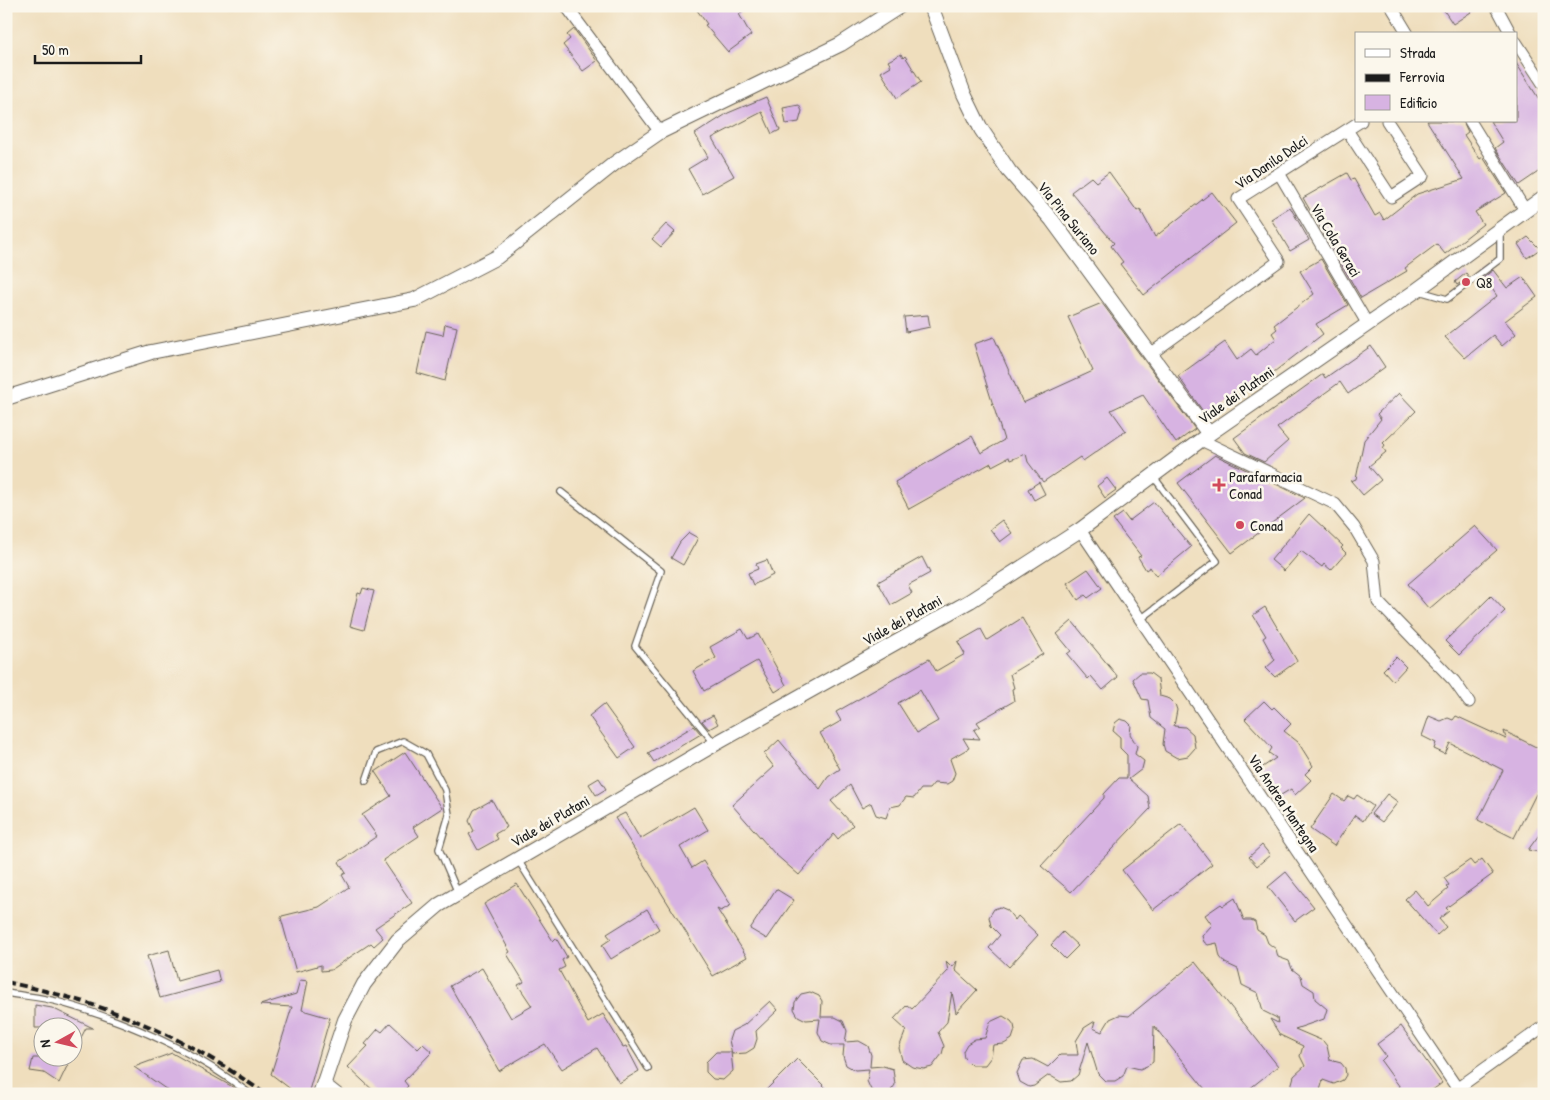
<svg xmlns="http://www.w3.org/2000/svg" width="1550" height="1100" font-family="'Patrick Hand',sans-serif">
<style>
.building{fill:#d7b3e2;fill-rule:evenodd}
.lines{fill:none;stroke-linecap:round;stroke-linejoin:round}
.service-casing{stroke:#666054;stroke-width:8}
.minor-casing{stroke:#666054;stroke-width:13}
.tertiary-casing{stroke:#666054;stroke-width:16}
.service{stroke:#fff;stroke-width:5.5}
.minor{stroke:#fff;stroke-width:11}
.tertiary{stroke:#fff;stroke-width:14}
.rail{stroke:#1c1c1c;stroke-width:4;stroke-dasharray:8 4;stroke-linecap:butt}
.poi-dot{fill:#d1495b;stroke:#fbf7ec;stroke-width:2}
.labels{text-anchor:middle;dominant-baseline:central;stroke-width:5;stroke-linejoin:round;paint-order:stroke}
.street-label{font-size:15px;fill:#1c1c1c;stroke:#fbf7ec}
.poi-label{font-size:15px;fill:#1c1c1c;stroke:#fbf7ec;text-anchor:start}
</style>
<rect width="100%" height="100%" fill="#fbf7ec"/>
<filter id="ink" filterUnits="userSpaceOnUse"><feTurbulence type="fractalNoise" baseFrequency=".02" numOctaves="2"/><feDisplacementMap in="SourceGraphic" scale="10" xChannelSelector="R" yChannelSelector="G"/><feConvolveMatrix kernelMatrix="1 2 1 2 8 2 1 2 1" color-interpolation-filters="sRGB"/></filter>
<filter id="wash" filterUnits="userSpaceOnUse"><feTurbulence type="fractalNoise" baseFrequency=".0096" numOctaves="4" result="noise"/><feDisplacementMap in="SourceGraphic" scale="20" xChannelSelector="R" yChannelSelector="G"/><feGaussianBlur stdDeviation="1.12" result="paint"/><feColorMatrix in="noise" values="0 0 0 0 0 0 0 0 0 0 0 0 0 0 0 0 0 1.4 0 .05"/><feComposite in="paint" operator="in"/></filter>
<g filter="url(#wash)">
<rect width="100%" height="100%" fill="#efdebd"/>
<g id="blocks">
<path class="building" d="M694,6h55l-10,8 12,21 -23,17 -23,-27 2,-1z
M1441,6h39l-27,18z
M574,29l23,32 -14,10 -20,-26 7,-6 -3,-4z
M901,54l2,4 2,-2 16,26 -24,16 -16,-26 10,-6 -3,-5z
M1516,63l28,44v61l-25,17 -24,-37 8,-6 -13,-21h26z
M766,97l14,33 -8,4 -10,-22 -50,26 22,38 -32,18 -14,-25 20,-12 -13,-23 33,-21z
M799,105l3,6 -3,11 -13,2 -3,-16z
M1427,121h36l5,11 -4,3 16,24 3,-2 23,36 -31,19 8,12 -38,30 -8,-10 -32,24 2,3 -46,27 -58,-100 44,-25 4,7 3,-1 21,37 5,-3 4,7 33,-26 47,-15z
M1109,172l28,39 3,-2 15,28 57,-45 24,31 -92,72 -24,-31 3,-2 -12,-16 3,-3 -43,-51 20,-15 5,5z
M1290,207l19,33 -19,11 -19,-32z
M666,224l9,8 -14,15 -9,-8z
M1528,237l12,12 -13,9 -9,-14z
M1321,259l27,46 -32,19 7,10 -53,41 2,3 -12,8 -3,-5 -50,36 -29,-41 47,-34 12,18 14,-11 5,6 20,-16 -4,-6 5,-4 -3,-4 40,-31 -14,-23z
M1493,270l14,18 16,-11 14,20 -32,24 11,13 -14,12 -9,-11 -28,23 -20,-21 52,-41 -13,-19z
M1466,273l3,4 -12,8 -2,-3z
M1102,303l93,126 -19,14 -33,-48 -32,15 15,21 -43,30 -3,-4 -37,25 -15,-20 -2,-8 -16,6 -1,-3 -17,9 -1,-3 -82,46 -14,-27 77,-46 9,17 23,-13 -30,-96 20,-7 29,66 70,-32 -25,-54z
M928,315l2,12 -24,5 -2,-15z
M445,324l12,3 -12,54 -28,-8 9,-42 17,4z
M1371,346l14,21 -37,27 -8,-12 -63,46 11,13 -24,21 -19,-9 -11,-15 89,-64 2,4z
M1399,393l17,18 -33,32 2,2 -2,3 3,4 -17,14 12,14 -18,15 -12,-14 5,-2 8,-39 17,-21 -4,-5z
M1215,455l90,43 -73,55 -54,-70z
M1107,478l9,12 -11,8 -8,-12z
M1039,482l6,12 -11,6 -6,-11z
M1154,502l37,45 -35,29 -6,-9 -4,3 -8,-13 3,-1 -28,-36 10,-7 6,8z
M1309,514l34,32 -2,2 5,5 -15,17 -7,-6 -2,3 -21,-16 -17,20 -13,-11z
M1002,520l10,13 -12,9 -10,-13z
M1475,526l22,24 -68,59 -21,-25z
M689,533l9,5 -15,27 -12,-7 9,-16z
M922,557l8,16 -22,12 4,8 -21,12 -13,-23z
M767,560l6,15 -20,10 -5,-12 10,-4 -2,-5z
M1088,569l14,19 -14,10 -3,-3 -7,5 -11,-17z
M363,588l11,3 -10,39 -14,-4 8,-33 3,1z
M1491,596l14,15 -46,44 -14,-14z
M1265,607l32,54 -22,16 -9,-9 9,-8 -12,-22 3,-2 -13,-21z
M1022,618l21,36 -33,20 4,14 -2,1 2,12 -37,21 3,4 -6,4 6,9 -17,-1 6,10 -19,11 5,14 -3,8 -5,3 -13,-1 -5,6h-8l-7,9 -8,-1 -6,8 -10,2 -4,11 -10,-3 -5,-12 -9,5 -12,-23 -19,16 22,24 -15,14 -4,-5 -35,41 -24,-21 -43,-49 42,-38 -10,-13 15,-14 41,49 8,-12 12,-8 -20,-36 21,-12 -5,-9 93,-53 7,12 29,-17 -7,-12 23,-13 6,11zM920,690l18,31 -21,12 -19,-30z
M1072,621l46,56 -15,13 -12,-14 -3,3 -21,-25 4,-3 -14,-17z
M742,629l6,10 10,-5 28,51 -11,7 -18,-31 -53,30 -11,-20 23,-13 -6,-11z
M1396,657l10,10 -13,14 -10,-11z
M1140,673h10l8,6 2,17 10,3 5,5 2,6 -3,16 11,1 8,7 2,14 -7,8 -11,2 -12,-7 -2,-7 2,-15 -14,-11 -3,-18 -6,-1 -9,-20z
M1264,701l8,8 2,-2 17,17 -7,7 14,11 15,24 -8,8 6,6 -16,15 -4,-6 -15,9 -19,-27 19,-13 -7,-5 3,-5 -27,-29z
M604,704l31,43 -16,11 -30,-42z
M713,715l5,9 -9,5 -7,-8z
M1429,716l12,5 7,-3 5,2 3,-4 50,23 -2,-8 40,20v27l-30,60 -36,-18 25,-50 -53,-27 -5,11 -11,-5 2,-6 -14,-7z
M1120,719l7,2 4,4 -1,9 7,12 -2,8 9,7 -2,8 -13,10 19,17 2,13 -79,83 -30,-26 63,-68v-4l15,-16h8v-23l-7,-7v-11l-7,-6 2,-8z
M694,726l7,8 -47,28 -6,-9z
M405,752l37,56 -29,19 6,9 -36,24 29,43 -37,25 8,10 -9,8 -3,-3 -40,27 -10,1v-6l-25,7 -15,-54 1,-2 37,-9 30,-20 -7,-12 4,-2 -7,-11 38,-26 -15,-21 29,-19 -16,-24z
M599,778l7,11 -10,6 -7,-11z
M1334,794l10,7 4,-5 6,3 3,-4 16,11 -10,15 -8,-6 -21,31 -24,-17z
M1387,794l11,8 -16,20 -11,-8z
M492,800l15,27 -12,7 3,5 -20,11 -9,-16 5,-3 -5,-10 5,-11z
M694,807l14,23 -28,17 12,21 11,-7 28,44 -10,6 -4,-2 30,48 -34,19 -98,-158 10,-5 15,26z
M1181,824l31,40 -59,46 -31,-40z
M1544,828v25l-16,-3z
M1262,845l8,10 -13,11 -8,-9z
M1482,859l11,15 -47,34 3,3 -10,8 7,8 -9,8 -32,-36 10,-9 13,16 20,-17 -2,-2 3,-2 -5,-7 26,-18 4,5z
M1286,872l28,35 -19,14 -27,-34z
M517,884l36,57 3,-3 11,19 -5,3 3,7 -6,3 29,53 15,-9 20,33 3,-1 13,25 -20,12 -22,-35 -35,21 -17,-25 -46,27 -49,-85 32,-18 29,50 21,-12 -14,-21 6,-3 -17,-28 3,-2 -26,-48z
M776,889l18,11 -27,39 -17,-10z
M1235,898l9,22h7l4,2 2,8 8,5 3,8 8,6 2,8 11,4 3,8 9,7 2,8 11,7 1,8 12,10 -3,10 -29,10 28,12 4,5 3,14 11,3 4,5 1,7 -3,5 -9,4 -11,-4 -4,14h-30l5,-18 11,-10 -5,-10 3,-10 -23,-11 -10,-16 8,4 -1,-5 -14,-7 -5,-18 -16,-8 -4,-16 -13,-6 -5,-6 -3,-14 -9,2 -4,-3 -2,-6 10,-11 -7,-10 16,-11 2,2z
M1000,907l7,3 8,10 3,-4 20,19 -29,32 -20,-19 11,-13 -9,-9 -2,-9 5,-8z
M647,909l12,20 -48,30 -9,-14 9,-6 -4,-5z
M1063,932l15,14 -13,13 -14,-14z
M169,950l8,31 40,-11 3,12 -60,16 -13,-42z
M946,961l6,6 5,-6 -2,9 22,20 -21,23 -4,-21 -5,30 -9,10 6,14 -2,8 -10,13 -8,2 -12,-2 -10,-7 -3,-12 7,-18 -12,-11 13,-14 5,4 36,-38z
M1195,962l83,104 -35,28h-34l-55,-68 -1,36 -4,3 -9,4 -13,-3 -4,10 -8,5h-10l-7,-7 -10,-32 -10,33 -7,6 -10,1 -12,-7 -15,11 -5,1 -9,-5 -3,-9 6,-13 10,-1 15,8 12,-12h18l-2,-14 8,-13 11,-7 -2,7 9,4 8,-13 9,-4 10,1z
M300,980l8,1 -6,29 28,8 -22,76h-11l-26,-20 21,-67 -32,-2 36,-11z
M810,992l9,4 3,5 -1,16h14l8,4 4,10 -2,11 14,-1 9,5 3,9 -1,12 13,-1 10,3 2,16 -6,8 -12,1 -6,-4 -4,-9 2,-12 -14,1 -9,-5 -3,-9 1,-11h-13l-9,-4 -4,-9 2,-13 -14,1 -8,-4 -4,-7 1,-7 6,-8z
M770,1001l8,9 -22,21 1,8 -3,9 -8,5 -14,1 -3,-14 3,-9 12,-6z
M35,1005l17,3 41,20h-7l-14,27v-27h-37z
M1003,1016l8,5 3,4 1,5 -3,9 -8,5 -11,1 -2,12 -6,8h-14l-7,-7 -1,-7 4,-7 8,-5 10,-1 5,-16z
M390,1023l28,26 5,-5 9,8 -28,29 4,5 -7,8h-24l-29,-27 20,-21 -3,-2 13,-15 4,3z
M1401,1026l41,57 -15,11h-22l-24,-33 5,-5 -9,-12z
M716,1052h15l2,19 -10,9 -10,-1 -7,-7v-10z
M172,1053l59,33 11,8h-69l-39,-27z
M33,1058h38l-12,25 -15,-10 -14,-2z
M797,1059l35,35h-70z"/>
</g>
</g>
<g filter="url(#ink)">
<use href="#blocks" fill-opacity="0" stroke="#666054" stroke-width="1"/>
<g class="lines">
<defs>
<path id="service" d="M1419,291l28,8 53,-40v-27
M561,492l100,79 -26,75 80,98
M1141,619l76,-58 -64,-85
M366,781l10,-29 27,-11 23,13 19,36 4,25 -10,34 19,44
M518,860l130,208
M6,993c17,3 36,4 53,9 67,19 136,49 191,92"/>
<path id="minor" d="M566,6l94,126
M1391,6l17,28
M1496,6l15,28
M1516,42l28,43
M1470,121l55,89
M1347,130l44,67 32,-21 -36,-55
M1279,173l88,150
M1152,353l127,-92 -41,-62 123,-78
M1201,440l134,64 19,23 20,34 4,41 76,79 15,21
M1080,530l381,564
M324,1083l14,11
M1458,1088l86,-62"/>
<path id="tertiary" d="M931,6l33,88 17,35 28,42 43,49 157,214
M6,398l145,-46 263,-52 83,-43 118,-94 45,-31 181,-88 59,-38
M320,1094l25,-74 19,-36 34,-44 41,-35 276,-161 255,-143 110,-71 129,-96 208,-144 127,-93"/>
</defs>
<use href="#service" class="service-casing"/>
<use href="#minor" class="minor-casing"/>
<use href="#tertiary" class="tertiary-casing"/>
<use href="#service" class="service"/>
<use href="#minor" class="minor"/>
<use href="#tertiary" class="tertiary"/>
<path class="rail" d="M6,982c100,21 176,52 259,112"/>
</g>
</g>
<g class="poi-dot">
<circle cx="1466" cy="282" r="5"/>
<path d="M1216.5 477.5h5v5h5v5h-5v5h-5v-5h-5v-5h5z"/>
<circle cx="1240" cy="525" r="5"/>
</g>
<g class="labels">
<g class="street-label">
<text transform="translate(1271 162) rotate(-34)">Via Danilo Dolci</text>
<text transform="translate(1069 218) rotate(51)">Via Pina Suriano</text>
<text transform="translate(1336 240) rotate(59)">Via Cola Geraci</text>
<text transform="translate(1236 395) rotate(-35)">Viale dei Platani</text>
<text transform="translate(902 620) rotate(-29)">Viale dei Platani</text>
<text transform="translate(1284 803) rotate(56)">Via Andrea Mantegna</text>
<text transform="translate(550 821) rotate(-30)">Viale dei Platani</text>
</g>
<g class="poi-label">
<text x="1476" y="282">Q8</text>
<text x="1229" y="476">Parafarmacia<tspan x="1229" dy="17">Conad</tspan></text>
<text x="1250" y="525">Conad</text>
</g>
</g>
<rect width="1550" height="1100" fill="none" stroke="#fbf7ec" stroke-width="25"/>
<rect x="1355" y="32" width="162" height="90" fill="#fbf7ec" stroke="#a29f99"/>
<rect x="1365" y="49" width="25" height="8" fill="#ffffff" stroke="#a29f99"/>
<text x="1400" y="58" font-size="15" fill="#1c1c1c">Strada</text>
<rect x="1365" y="74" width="25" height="8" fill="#1c1c1c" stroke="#a29f99"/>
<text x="1400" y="82" font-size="15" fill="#1c1c1c">Ferrovia</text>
<rect x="1365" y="95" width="25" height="15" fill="#d7b3e2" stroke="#a29f99"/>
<text x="1400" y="108" font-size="15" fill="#1c1c1c">Edificio</text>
<g transform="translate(58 1042) rotate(262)"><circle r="24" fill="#fbf7ec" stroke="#a29f99"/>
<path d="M0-4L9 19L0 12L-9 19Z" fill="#d1495b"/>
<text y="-8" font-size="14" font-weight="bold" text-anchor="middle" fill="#1c1c1c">N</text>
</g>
<path d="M35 55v8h106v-8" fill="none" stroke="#1c1c1c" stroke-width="2.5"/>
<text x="42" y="55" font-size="15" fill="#1c1c1c" stroke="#fbf7ec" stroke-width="4" paint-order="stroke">50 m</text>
</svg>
